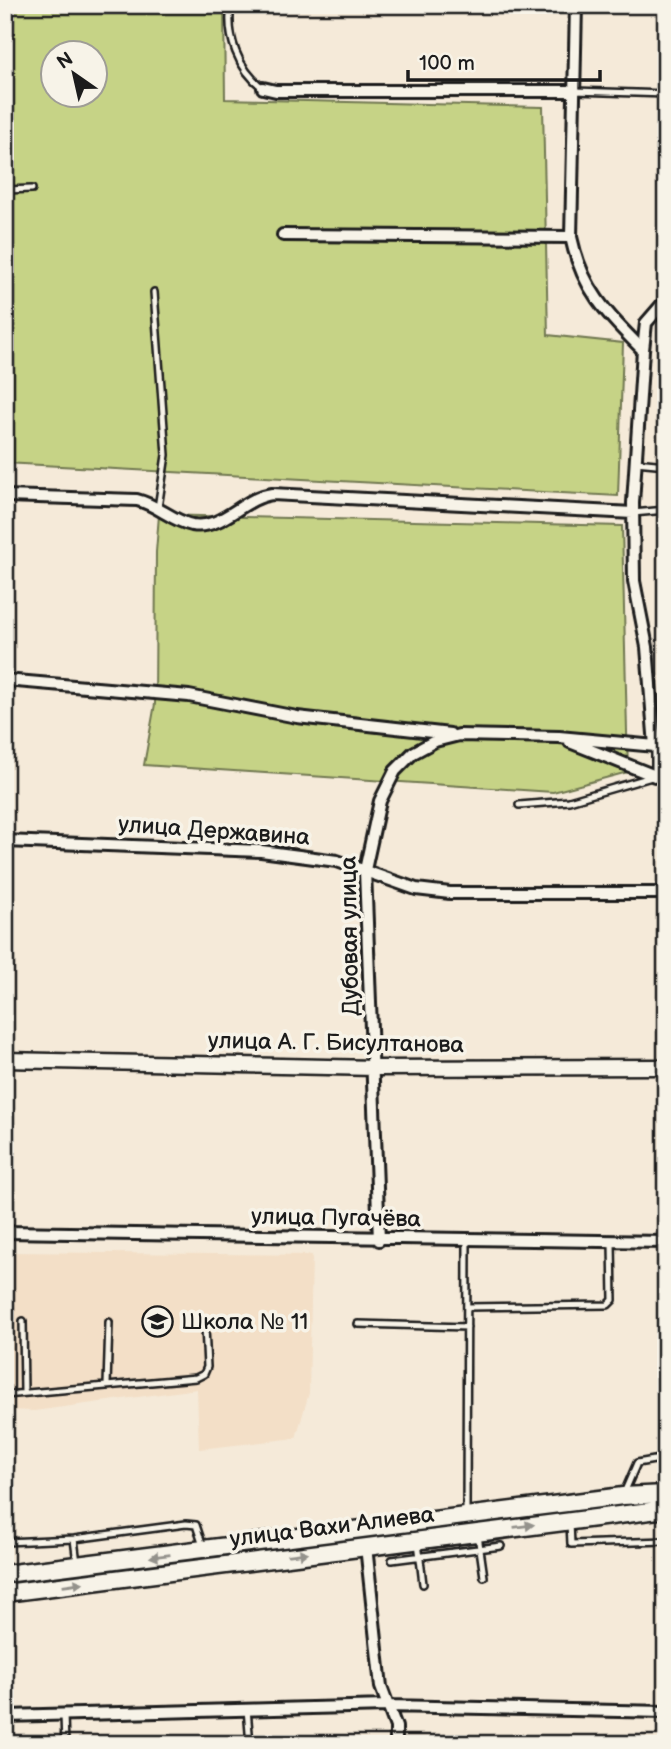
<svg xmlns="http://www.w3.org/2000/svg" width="671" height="1749" font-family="'Balsamiq Sans',sans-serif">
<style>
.built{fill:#f3dfc7}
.green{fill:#c6d386;stroke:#717851;stroke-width:2;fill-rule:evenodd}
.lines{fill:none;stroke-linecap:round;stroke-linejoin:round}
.service-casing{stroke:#1c1c1c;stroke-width:10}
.minor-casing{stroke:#1c1c1c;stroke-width:16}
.tertiary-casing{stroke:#1c1c1c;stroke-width:19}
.secondary-casing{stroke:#1c1c1c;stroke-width:21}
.service{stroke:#f7f3e8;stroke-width:5}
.minor{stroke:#f7f3e8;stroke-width:10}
.tertiary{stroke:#f7f3e8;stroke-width:14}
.secondary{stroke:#f7f3e8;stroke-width:16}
.oneway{fill:#94928c}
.labels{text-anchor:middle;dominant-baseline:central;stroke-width:7;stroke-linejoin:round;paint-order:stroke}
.street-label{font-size:23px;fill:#1c1c1c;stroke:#f7f3e8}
.poi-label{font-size:23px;fill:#1c1c1c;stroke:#f7f3e8;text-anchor:start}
</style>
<rect width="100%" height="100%" fill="#f5ead9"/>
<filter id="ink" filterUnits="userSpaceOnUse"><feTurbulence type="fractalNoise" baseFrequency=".0143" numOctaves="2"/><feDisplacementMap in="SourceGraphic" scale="14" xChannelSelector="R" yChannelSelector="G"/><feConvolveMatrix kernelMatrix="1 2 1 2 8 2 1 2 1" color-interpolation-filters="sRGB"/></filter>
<g filter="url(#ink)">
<path class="built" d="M5,1252l307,3 -3,138 -13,45 -97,11 -2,-60 -163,22 -29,-1z"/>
<path class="green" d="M5,5h219l1,94 318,8 5,228 75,8 -5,153 -613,-33zM52,52h42v42h-42z
M159,515l463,11 6,246 -75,20 -409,-27 11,-61 1,-152z"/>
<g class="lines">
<defs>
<path id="service" d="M231,5c-5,32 7,64 32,83
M575,91l91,3
M5,190l27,-1
M154,292l12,163 -8,53
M636,462l30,3
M633,513l33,-3
M519,805l50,-4 86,-25v-30
M467,1307l141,-2 5,-5 -1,-58
M23,1321l1,72
M358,1324l109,3
M107,1385l2,-63
M5,1395l191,-17 8,-4 3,-7 -2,-40
M624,1493l13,-30 29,-5
M466,1514l1,-273
M570,1523l1,21 95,-3
M478,1535l6,42
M74,1539l3,24
M5,1542l69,-3 112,-15 10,1 7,21
M418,1542l5,42
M392,1560l109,-14
M247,1709l3,35
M64,1715l1,29"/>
<path id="minor" d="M576,5l-5,232c11,52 35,76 72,113l-10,153 1,78 13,66 8,99
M263,88l13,3h299
M283,235l288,2
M643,350l3,-27 20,-23
M5,496l132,4c21,5 35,21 55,25 31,5 50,-27 80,-31l361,19
M5,680l184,16 108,21 153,17
M570,742l85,34 11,1
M5,841l256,10 76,10 79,28 34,4h216
M5,1232l661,10
M379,1240l-14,-370 15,-69 15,-30 18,-18 22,-12 24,-6 100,2 107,10
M366,1546l15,141 15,40v17
M5,1716l382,-10 279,6"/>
<path id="tertiary" d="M5,1060l370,8 291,-1"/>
<path id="secondary" d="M5,1574l618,-78 43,-2
M5,1593l661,-84"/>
</defs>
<use href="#service" class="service-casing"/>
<use href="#minor" class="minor-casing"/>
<use href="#tertiary" class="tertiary-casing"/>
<use href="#secondary" class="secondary-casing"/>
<use href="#service" class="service"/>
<use href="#minor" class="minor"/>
<use href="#tertiary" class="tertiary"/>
<use href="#secondary" class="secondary"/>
</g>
<defs><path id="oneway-solid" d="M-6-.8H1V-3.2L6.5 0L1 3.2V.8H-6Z" transform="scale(1.75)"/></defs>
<g class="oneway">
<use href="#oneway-solid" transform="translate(524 1526) rotate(-7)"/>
<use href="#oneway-solid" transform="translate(298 1554) rotate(-7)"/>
<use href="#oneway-solid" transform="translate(160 1556) rotate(173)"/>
<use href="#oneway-solid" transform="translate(73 1584) rotate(-8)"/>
</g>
</g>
<defs>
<symbol id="school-ring" viewBox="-11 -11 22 22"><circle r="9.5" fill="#f7f3e8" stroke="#1c1c1c" stroke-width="1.5"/><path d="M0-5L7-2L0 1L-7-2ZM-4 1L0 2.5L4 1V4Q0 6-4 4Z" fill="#1c1c1c"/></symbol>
</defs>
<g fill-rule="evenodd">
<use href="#school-ring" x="140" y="1304" width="35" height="35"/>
</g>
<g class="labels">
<g class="street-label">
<text transform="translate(214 831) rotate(4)">улица Державина</text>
<text transform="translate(350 936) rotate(-91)">Дубовая улица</text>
<text transform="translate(336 1043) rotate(1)">улица А. Г. Бисултанова</text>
<text transform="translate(336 1218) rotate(1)">улица Пугачёва</text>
<text transform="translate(332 1527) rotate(-7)">улица Вахи Алиева</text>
</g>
<g class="poi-label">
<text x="181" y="1322">Школа № 11</text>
</g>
</g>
<rect width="671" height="1749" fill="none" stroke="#f7f3e8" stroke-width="28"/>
<rect x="14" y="14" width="643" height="1721" fill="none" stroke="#1c1c1c" stroke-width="2.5" filter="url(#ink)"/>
<g transform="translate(74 74) rotate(326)"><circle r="33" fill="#f7f3e8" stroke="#9f9d96" stroke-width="2"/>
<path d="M0-5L12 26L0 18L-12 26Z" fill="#1c1c1c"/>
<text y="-10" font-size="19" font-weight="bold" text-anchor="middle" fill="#1c1c1c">N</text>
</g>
<path d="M408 70v10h192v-10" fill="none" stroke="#1c1c1c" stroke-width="3.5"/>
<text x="419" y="70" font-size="21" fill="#1c1c1c" stroke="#f7f3e8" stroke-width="5" paint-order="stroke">100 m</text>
</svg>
